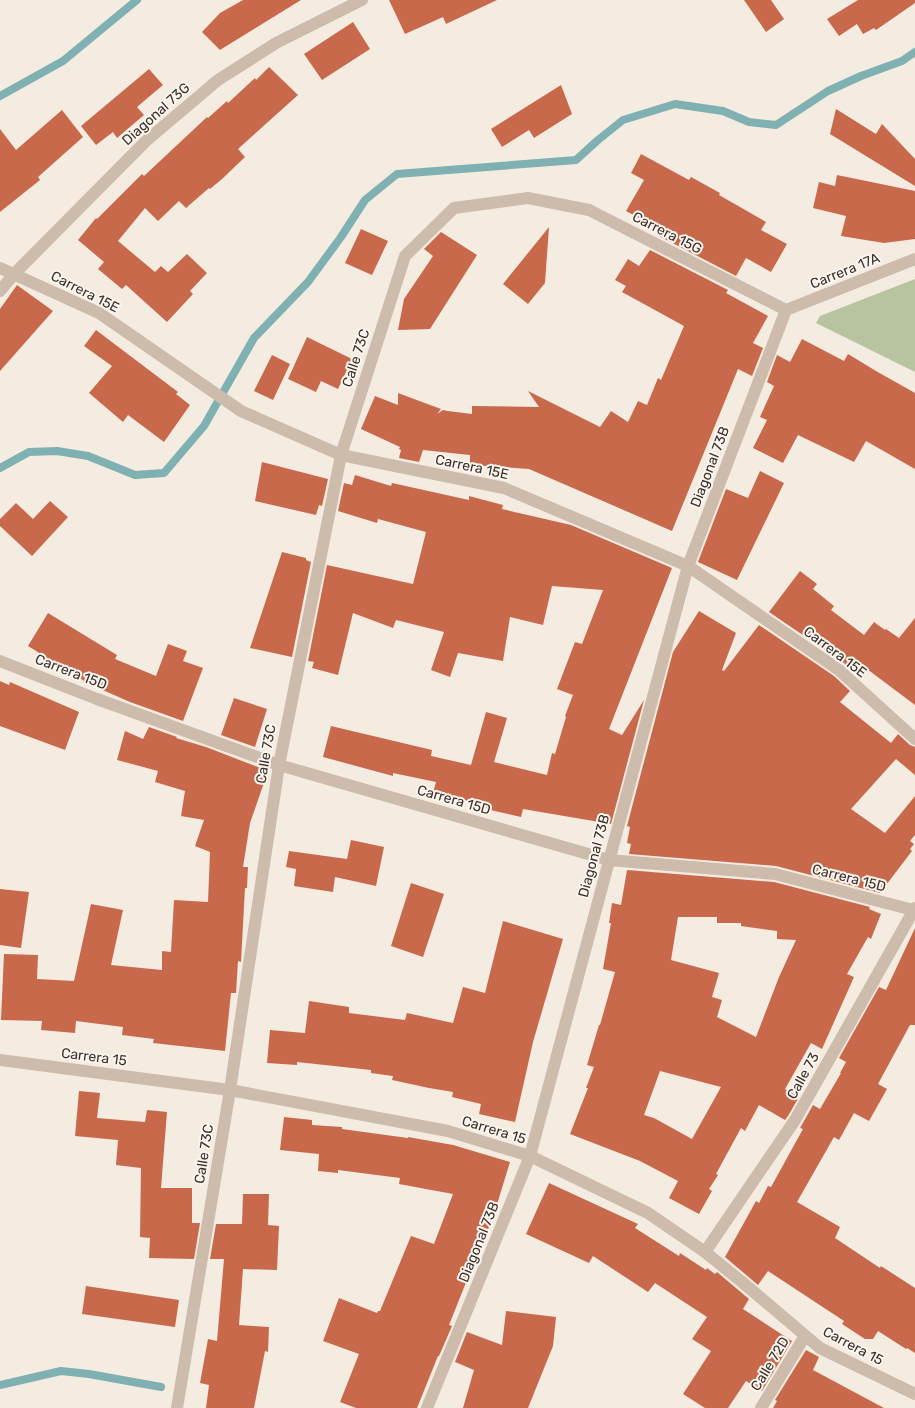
<svg xmlns="http://www.w3.org/2000/svg" width="915" height="1408" font-family="Rubik,sans-serif">
<style>
.green{fill:#b8c4a0}
.lines{fill:none;stroke-linecap:round;stroke-linejoin:round}
.stream{stroke:#7fb0b2;stroke-width:8}
.building{fill:#c8694b;fill-rule:evenodd}
.minor{stroke:#cdbbac;stroke-width:12}
.labels{text-anchor:middle;dominant-baseline:central;stroke-width:4;stroke-linejoin:round;paint-order:stroke}
.street-label{font-size:14px;fill:#3b302b;stroke:#fbf5ee}
</style>
<rect width="100%" height="100%" fill="#f4ebe1"/>
<path class="green" d="M915,279v93l-99,-49 4,-7z"/>
<g class="lines">
<path class="stream" d="M0,96l63,-35 74,-61
M0,468l29,-16 28,-1 31,5 47,19 29,-2 40,-47 50,-88 54,-56 33,-45 24,-37 32,-26 179,-14 22,-20 25,-20 52,-16 48,7 26,11 27,3 52,-34 33,-15 41,-15 13,-9
M0,1385l61,-14 28,3 72,13"/>
</g>
<path class="building" d="M243,0h58l-81,50 -18,-18 18,-19z
M389,0h108l-51,24 -3,-7 -38,17z
M744,0h27l13,19 -18,13z
M858,0h57v3l-39,27 -2,-2 -11,6 -6,-10 -18,12 -12,-17z
M353,22l17,27 -48,31 -18,-26z
M269,67l29,28 -60,54 7,8 -23,22 -12,10 -1,-1 -23,20 -7,-7 -21,20 -13,-13 -27,33 37,31 6,-6 7,6 19,-18 20,19 -17,18 3,3 -26,28 -41,-37 -4,4 -24,-20 6,-7 -26,-22 18,-22 1,1 45,-45 2,2 63,-59 1,1 19,-17 1,2 27,-25 1,2z
M149,69l14,16 -26,22 7,8 -27,23 -4,-6 -17,13 -15,-19z
M561,85l11,29 -38,24 -5,-8 -27,17 -11,-18z
M836,109l40,25 6,-10 33,35v27l-85,-52z
M62,110l21,27 -45,40 2,3 -40,32v-83l16,21z
M641,154l48,26 2,-3 29,16 -1,2 47,27 -5,8 26,14 -16,28 -25,-14 -10,18 -77,-40 3,-6 -36,-19 18,-31 -13,-7z
M837,175l78,16v48l-31,4 -43,-7 5,-20 -33,-8 6,-26 16,4z
M549,227l-4,56 -17,21 -25,-20z
M361,229l27,12 -16,34 -27,-12z
M441,232l36,23 -47,74 -32,1 6,-31 29,-43 -9,-7z
M650,250l78,40 -2,3 42,23 -15,27 10,5 -11,28 -14,-7 -66,162 -143,-62 -59,-4v-10l-47,-5 -4,12 -20,-4 2,-8 -2,-1 1,-2 -39,-18 14,-33 23,9v-12l43,16 -4,5 6,-4 5,1 24,3v-8l67,1 -11,-16 72,36 11,-16 17,11 10,-21 9,4 11,-27 3,2 23,-54 -62,-34 4,-6 -11,-6 13,-21 11,7z
M17,285l36,26 -53,60v-62z
M96,330l82,62 -2,2 14,11 -26,37 -36,-27 -5,7 -34,-29 23,-27 -28,-20z
M307,337l45,22 -14,30 -17,-8 -5,11 -28,-13z
M802,339l42,22 4,-7 28,17 39,22v76l-49,-28 -12,21 -56,-27 -15,28 -30,-15 14,-28 -7,-3 14,-31 -7,-4 10,-27 13,7z
M272,355l18,9 -17,36 -19,-9z
M262,462l66,17 -6,27 -3,-1 -3,10 -61,-14z
M760,471l24,12 -47,97 -39,-18 28,-73 22,9z
M355,475l36,11 1,-3 77,17v-4l34,9 -1,4 69,16 101,43 -63,161 13,6 22,-35 -33,124 -88,-15 -2,8 -35,-8v-4l-53,-12 3,-11 -43,-9v3l-70,-19 8,-31 101,24 -1,6 40,9 15,-53 21,6 -13,44 53,13 5,-22 3,1 11,-37 -1,-1 8,-21 -16,-6 18,-47 7,2 21,-54 -51,-4 -9,39 -33,-8 -7,44 -45,-8 -8,24 -19,-7 13,-38 -48,-12 -3,8 -40,-15 -15,62 -26,-7 2,-6 -6,-1 19,-96 86,19 13,-52 -48,-13 -1,4 -39,-12 6,-28 8,2z
M50,501l18,16 -36,39 -32,-30v-7l16,-16 17,16z
M282,552l24,6v2l5,2 -19,95 -42,-9z
M800,571l17,13 -4,5 21,17 -3,4 33,25 10,-13 11,8 1,-1 13,9 16,-20v87l-48,-36 -7,9 -16,-15 -75,-51z
M699,611l37,22 -14,37 2,1 35,-46 75,51 16,15 -10,11 51,41 7,-9 12,11 5,2v28l-19,-16 -45,50 34,24 30,-37v39l-5,6 4,3 -4,5 2,2 -32,42 -104,-27 -147,-12 2,-10 -4,-1 3,-16 -3,-1 46,-174z
M48,613l69,42 -2,4 41,17 12,-32 19,7 -4,10 20,7 -20,53 -53,-19 -41,-18 -61,-38z
M0,681l9,4 1,-3 69,30 -14,38 -65,-24z
M234,698l33,11 -12,38 -34,-12z
M149,727l28,10 -1,1 30,9 62,24 -18,52 -7,44h5l-1,21h-2l-4,74 -3,-1 -2,32h-5l-6,58 -72,-8 1,-4 -32,-4 1,-8 -47,-6 -1,12 -34,-3 1,-9 -41,-1 3,-66 34,1 -1,24 37,2 17,-77 32,6 -12,55 51,5v-19l9,1 3,-52 34,2 2,-50 -15,-6 9,-26 -23,-4 4,-25 -30,-9 3,-11 -41,-11 8,-29 18,8z
M351,840l33,7 -8,39 -41,-9 -2,15 -39,-6 2,-17 -10,-2 3,-16 58,8z
M627,870l147,12 96,25 -1,2 12,5 -10,25 -3,-2 -21,37 7,3 -32,72 -11,-6 -26,46 14,8 -11,19 -3,4 -26,-15 -14,26 -4,-3 -25,46 2,1 -9,14 3,2 -13,23 -30,-16 9,-17 -38,-20 -70,-27 18,-46h-2l8,-21 -7,-2 12,-40h1l15,-53 -12,-3 8,-46h-2l3,-20 9,2zM678,917h39v6h24v3l36,5v8l19,1 -17,37 -23,60 -39,-20 5,-17 -10,-3 7,-24 -48,-13zM660,1071l61,16 -29,52 -38,-21 -10,-3z
M411,883l33,11 -21,63 -32,-11z
M0,889l29,3 -8,56 -21,-3z
M503,921l60,18 -30,103 -18,80 -36,-8 2,-10 -29,-7 1,-5 -24,-4 -37,-8 1,-4 -22,-3v-3l-74,-8v3l-30,-2 3,-33 35,3 4,-32 40,6v6l56,7 2,-7 46,10 10,-36 22,6z
M915,928v97h-5l-32,59 9,5 -18,32 -15,-8 -15,27 -5,-3 -37,65 43,25 -5,11 45,30 1,-2 34,22v65l-8,-5 -1,1 -28,-18 -5,8h-8l-23,-15 2,-3 -76,-50 -10,14 -33,-28 31,-56 3,2 9,-17 3,1 32,-58 -3,-1 13,-23 7,4 21,-36h-1l6,-11 -7,-4 40,-71 7,3z
M79,1091l21,2 -3,25 48,4 2,-12 20,2 -6,76h31v35h8l-6,36 -45,-1 1,-20 -10,-1 1,-69 -25,-3 2,-25 -43,-4z
M284,1117l28,3v5l30,2v2l66,9v-1l45,8 57,17 -16,52 -16,41h-1l-28,70 3,1 -13,30h-1l-21,52h-61l-16,-6 19,-48 -36,-13 16,-43 38,15 1,-2h2l31,-75 23,8 19,-50 -54,-10 1,-6 -62,-8v3l-20,-2 1,-17 -39,-4z
M549,1183l89,41 -3,4 44,28 1,-3 26,17 1,-2 8,6 2,-2 32,27 -6,10 49,32 -30,50 -16,-10 -18,27h-23l-22,-14 28,-43 -19,-12 15,-22 -52,-34 -7,9 -55,-36 -4,7 -63,-29z
M243,1194h26l-1,31 11,1 -2,44 -34,-1 -4,56 30,2 -1,25 -3,-1 -11,57h-48l3,-23 -9,-2 8,-44 9,2 7,-82h-14l6,-35h26z
M86,1286l93,14 -4,27 -93,-13z
M506,1311l50,6 -3,29 -25,62h-65l11,-38 -19,-8 12,-30 35,13z
M806,1350l13,7 -6,13 71,38h-111l4,-7 -2,-1z"/>
<g class="lines">
<path class="minor" d="M0,268l99,45 142,98 100,44 163,33 184,78 151,104 76,69
M0,291l14,-17 132,-133 72,-61 58,-37 86,-43
M786,310l129,-51
M0,661l97,38 182,66 330,95 166,14 138,36
M0,1060l230,30 218,41 82,25 118,57 57,39 37,30 78,66 95,46
M705,1252l90,-132 120,-212
M177,1408l53,-318 49,-325 62,-310 64,-199 49,-48 74,-10 61,12 197,100
M427,1408l103,-252 158,-590 98,-256
M761,1408l44,-72"/>
</g>
<g class="labels">
<g class="street-label">
<text transform="translate(156 114) rotate(-42)">Diagonal 73G</text>
<text transform="translate(667 233) rotate(27)">Carrera 15G</text>
<text transform="translate(845 271) rotate(-22)">Carrera 17A</text>
<text transform="translate(85 292) rotate(27)">Carrera 15E</text>
<text transform="translate(356 358) rotate(-72)">Calle 73C</text>
<text transform="translate(472 467) rotate(12)">Carrera 15E</text>
<text transform="translate(710 467) rotate(-69)">Diagonal 73B</text>
<text transform="translate(835 652) rotate(37)">Carrera 15E</text>
<text transform="translate(71 672) rotate(21)">Carrera 15D</text>
<text transform="translate(266 754) rotate(-80)">Calle 73C</text>
<text transform="translate(454 800) rotate(16)">Carrera 15D</text>
<text transform="translate(594 856) rotate(-75)">Diagonal 73B</text>
<text transform="translate(849 878) rotate(14)">Carrera 15D</text>
<text transform="translate(94 1057) rotate(7)">Carrera 15</text>
<text transform="translate(803 1076) rotate(-61)">Calle 73</text>
<text transform="translate(494 1130) rotate(17)">Carrera 15</text>
<text transform="translate(204 1154) rotate(-81)">Calle 73C</text>
<text transform="translate(479 1242) rotate(-68)">Diagonal 73B</text>
<text transform="translate(853 1346) rotate(28)">Carrera 15</text>
<text transform="translate(770 1364) rotate(-59)">Calle 72D</text>
</g>
</g>
</svg>
